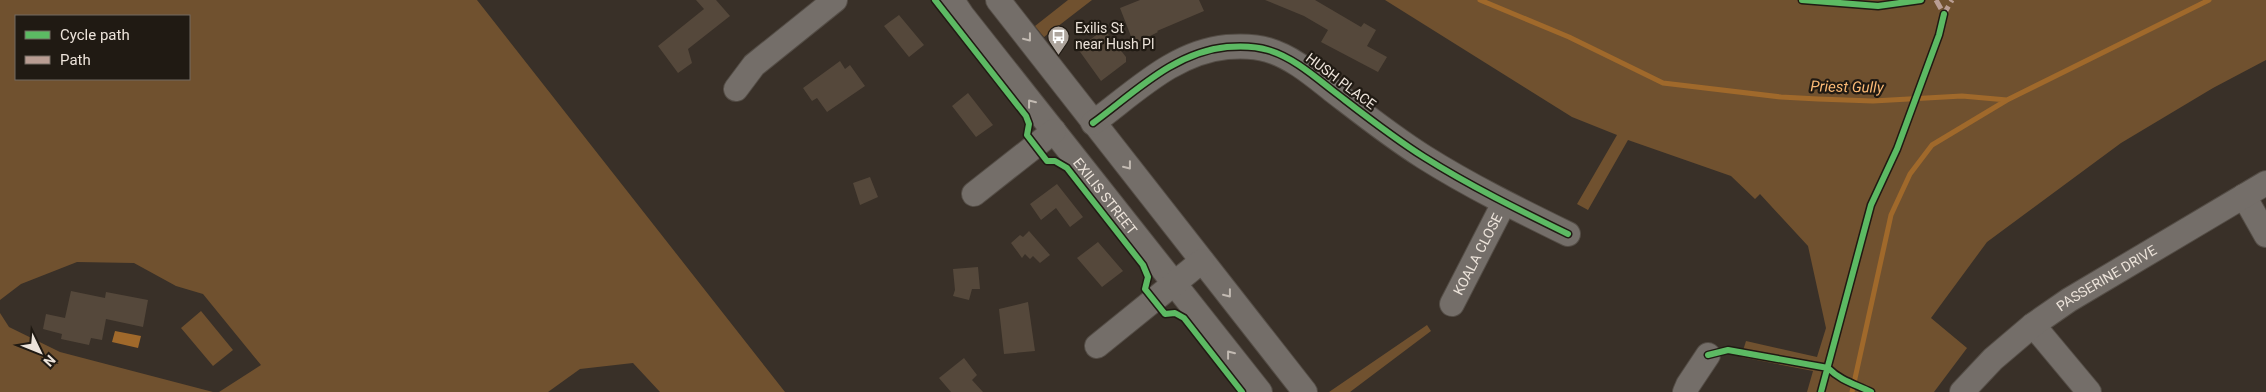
<svg xmlns="http://www.w3.org/2000/svg" width="2266" height="392" font-family="Roboto,sans-serif">
<style>
.green{fill:#70512f;fill-rule:evenodd}
.water{fill:#a0692b}
.lines{fill:none;stroke-linecap:round;stroke-linejoin:round}
.stream{stroke:#a0692b;stroke-width:5}
.building{fill:#55483b}
.minor-casing{stroke:#544d46;stroke-width:26}
.minor{stroke:#746e69;stroke-width:24}
.quiet{stroke:#b99d93;stroke-width:5;stroke-dasharray:10 5;stroke-linecap:butt}
.cycleway-casing{stroke:#201a13;stroke-width:9}
.cycleway{stroke:#5cba63;stroke-width:6}
.oneway{stroke:#c2bab2}
.labels{text-anchor:middle;dominant-baseline:central;stroke-width:4.5;stroke-linejoin:round;paint-order:stroke}
.poi-label{font-size:14px;fill:#ece3da;stroke:#201a13;text-anchor:start}
.street-label{font-size:14px;fill:#ece3da;stroke:#201a13}
.water-label{font-size:15px;font-style:italic;fill:#fbba76;stroke:#201a13}
</style>
<rect width="100%" height="100%" fill="#393028"/>
<path class="green" d="M0,0h477l308,392h-125l-27,-29 -53,6 -32,23h-329l42,-27 -58,-71 -27,-8 -42,-23 -57,-1 -56,22 -21,16zM16,16h173v63h-173z
M1068,0h24l-48,37 -9,-11z
M1385,0h881v60l-53,28 -92,55 -134,99 -56,76 36,30 -33,44h-127l6,-21 -72,-14 5,-16 71,16 9,-29 -18,-82 -48,-52 -5,5 -24,-23 -103,-36 -40,70 -11,-6 40,-69 -45,-18z
M201,311l32,39 -20,16 -32,-38z
M0,313l9,14 51,25 153,40h-213z
M1427,325l4,6 -81,61h-21z"/>
<path class="water" d="M115,331l26,5 -3,12 -26,-6z"/>
<g class="lines">
<path class="stream" d="M1480,0l89,37 94,46 118,14 37,2 55,2 89,-5 45,4
M1852,392l39,-177 19,-41 22,-29 75,-45 202,-100"/>
</g>
<path class="building" d="M696,0h20l14,16 -42,33 4,14 -14,10 -20,-27 46,-37z
M1140,0h59l5,11 -47,20 1,1 -24,12 -14,-36z
M1265,0h50l46,27 3,-4 12,7 -9,16 20,11 -9,15 -57,-30 7,-12 -24,-14z
M899,15l25,30 -15,12 -25,-31z
M1104,29l22,28v5l-25,19 -23,-32z
M840,61l5,8 5,-4 15,21 -38,26 -10,-14 -5,3 -9,-13z
M968,93l25,32 -17,12 -24,-31z
M870,177l8,20 -18,8 -7,-22z
M1057,184l26,33 -13,10 -14,-19 -15,12 -11,-16z
M1029,231l21,24 -10,8 -7,-7 -3,3 -5,-5 -3,4 -11,-15 9,-8 3,2z
M1098,242l25,29 -21,16 -25,-29z
M978,267l2,22h-8l-3,11 -16,-4 2,-6 -2,-21z
M71,291l34,7 1,-6 42,8 -5,27 -37,-8 -4,21 -11,-2 -2,7 -28,-6 1,-5 -19,-5 3,-15 19,4z
M1028,302l7,49 -31,3 -5,-45z
M964,358l13,17 -5,5 11,12h-32l-12,-14z"/>
<g class="lines">
<defs>
<g id="minor">
<path id="s1" d="M952,0l10,15 298,377"/>
<path d="M998,0l307,392"/>
<path d="M736,89l18,-24 81,-65"/>
<path d="M1093,123c41,-30 81,-71 134,-76 13,-1 28,-1 41,3 24,7 45,25 64,40 30,23 60,47 92,67 46,29 95,53 144,77"/>
<path d="M974,194l80,-63"/>
<path d="M2244,196l22,39"/>
<path id="s2" d="M1452,304l52,-101"/>
<path d="M2033,325l56,67"/>
<path d="M1097,346l105,-85"/>
<path d="M1685,392l3,-7 20,-30"/>
<path id="s3" d="M1962,392l31,-33 40,-34 36,-25 197,-117"/>
</g>
</defs>
<use href="#minor" class="minor-casing"/>
<use href="#minor" class="minor"/>
<path class="quiet" d="M1936,0l8,14 8,-14"/>
<defs>
<path id="cycleway" d="M935,0l91,116 3,8 -2,11 20,26h8l12,7 76,97 5,12 -3,12 20,25 10,-1 9,5 58,74
M1802,0l76,6 43,-6
M1093,123c41,-30 81,-71 134,-76 13,-1 28,-1 41,3 24,7 45,25 64,40 30,23 60,47 92,67 46,29 95,53 144,77
M1708,355l20,-5 100,18c13,13 27,16 43,24
M1821,392l50,-187 26,-56 42,-114 5,-21"/>
</defs>
<use href="#cycleway" class="cycleway-casing"/>
<use href="#cycleway" class="cycleway"/>
</g>
<defs><path id="oneway-chevron" d="M-2-3.5L2.5 0L-2 3.5" fill="none" stroke-width="1.6" stroke-linecap="round" stroke-linejoin="round" transform="scale(1.25)"/></defs>
<g class="oneway">
<use href="#oneway-chevron" transform="translate(1028 38) rotate(52)"/>
<use href="#oneway-chevron" transform="translate(1031 103) rotate(-128)"/>
<use href="#oneway-chevron" transform="translate(1128 166) rotate(52)"/>
<use href="#oneway-chevron" transform="translate(1228 294) rotate(52)"/>
<use href="#oneway-chevron" transform="translate(1230 354) rotate(-128)"/>
</g>
<defs>
<symbol id="bus-pin" viewBox="-11 -11 22 30"><path d="M0 17L-7.5 6A9.5 9.5 0 1 1 7.5 6Z" fill="#ada49c" stroke="#201a13"/><path d="M-5-6H5V4H4V6H2V4H-2V6H-4V4H-5ZM-3.5-4V0h7V-4ZM-3.5 1.2v1.5H-2V1.2ZM2 1.2v1.5H3.5V1.2Z" fill="#fff"/></symbol>
</defs>
<g fill-rule="evenodd">
<use href="#bus-pin" x="1046" y="24" width="25" height="34"/>
</g>
<g class="labels">
<g class="poi-label">
<text x="1075" y="28">Exilis St<tspan x="1075" dy="16">near Hush Pl</tspan></text>
</g>
<g class="street-label">
<text transform="translate(1341 81) rotate(37)">HUSH PLACE</text>
<text stroke="none"><textPath href="#s1" startOffset="249">EXILIS STREET</textPath></text>
<text stroke="none"><textPath href="#s2" startOffset="56">KOALA CLOSE</textPath></text>
<text stroke="none"><textPath href="#s3" startOffset="185">PASSERINE DRIVE</textPath></text>
</g>
<g class="water-label">
<text transform="translate(1847 87) rotate(1)">Priest Gully</text>
</g>
</g>
<rect x="15" y="15" width="175" height="65" fill="#201a13" stroke="#726a63"/>
<rect x="25" y="31" width="25" height="8" fill="#5cba63" stroke="#726a63"/>
<text x="60" y="40" font-size="15" fill="#ece3da">Cycle path</text>
<rect x="25" y="56" width="25" height="8" fill="#b99d93" stroke="#726a63"/>
<text x="60" y="65" font-size="15" fill="#ece3da">Path</text>
<g transform="translate(40 352) rotate(133)" stroke="#201a13" stroke-width="4" paint-order="stroke">
<path d="M0-4L9 19L0 12L-9 19Z" fill="#ece3da"/>
<text y="-8" font-size="14" font-weight="bold" text-anchor="middle" fill="#ece3da">N</text>
</g>
</svg>
